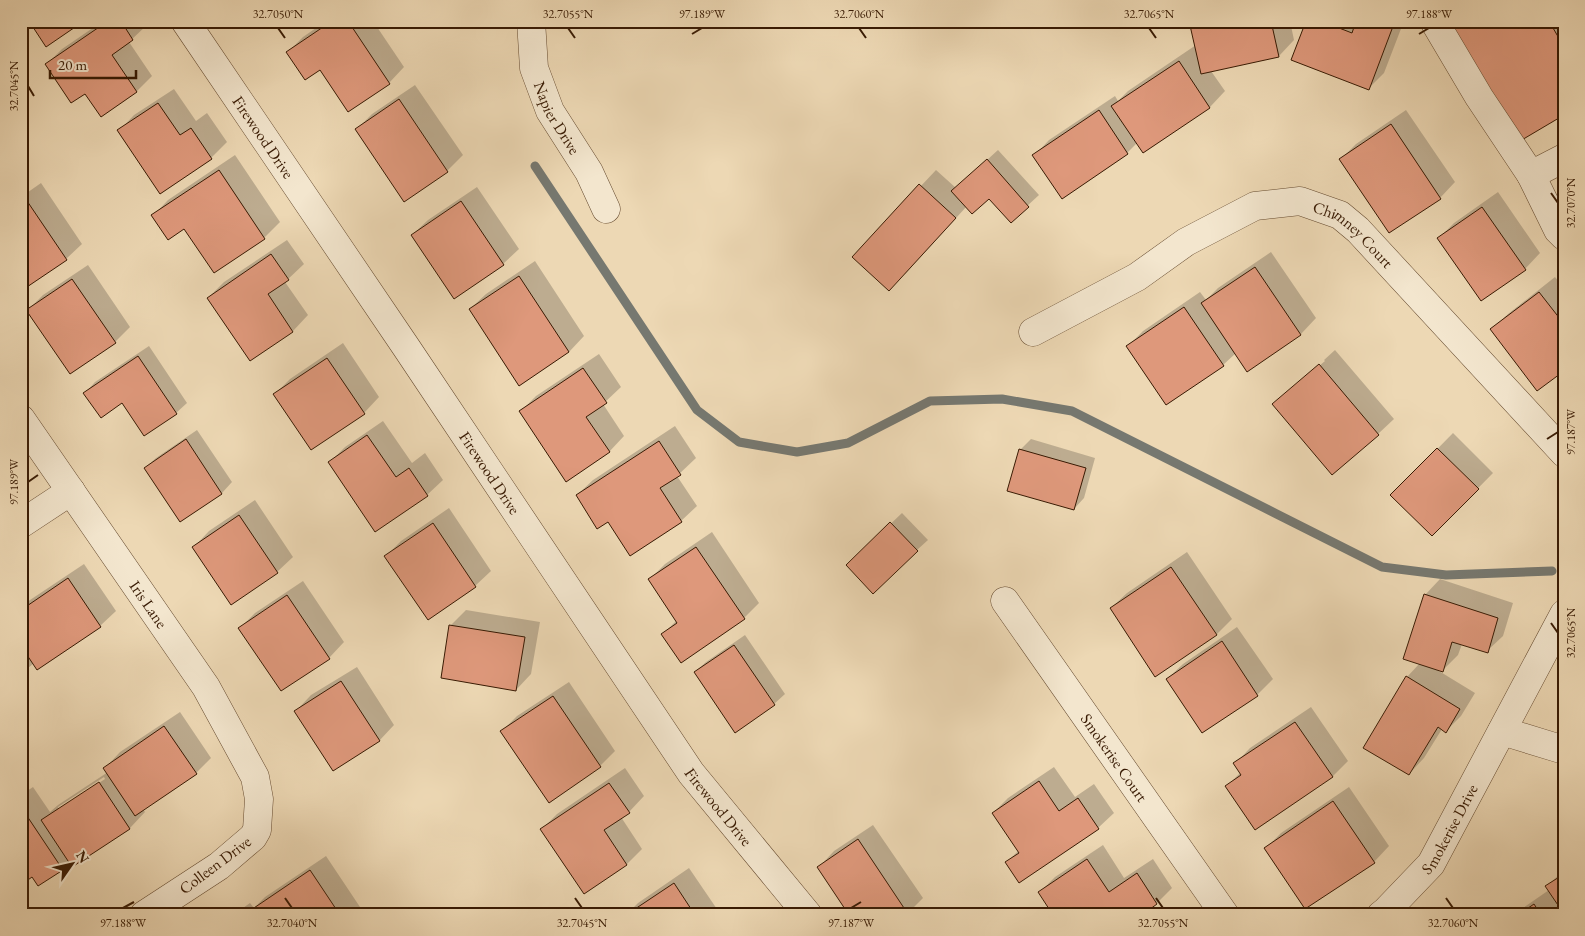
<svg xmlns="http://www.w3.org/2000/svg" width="1585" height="936" font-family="'EB Garamond',serif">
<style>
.shadow{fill:#0003;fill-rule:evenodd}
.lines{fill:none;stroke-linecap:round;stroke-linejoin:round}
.stream{stroke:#767870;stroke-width:9}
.building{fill:#de987b;stroke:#381a03}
.minor-casing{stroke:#654a2f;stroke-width:29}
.minor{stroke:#f3e6ce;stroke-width:28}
.ticks{fill:none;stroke:#381a03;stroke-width:2}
.labels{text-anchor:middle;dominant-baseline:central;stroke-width:4;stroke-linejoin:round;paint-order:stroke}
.street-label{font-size:16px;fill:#381a03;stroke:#f3e6ce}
.neatline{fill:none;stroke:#381a03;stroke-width:2}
.ticks-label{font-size:12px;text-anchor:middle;fill:#381a03}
</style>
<rect width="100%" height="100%" fill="#edd8b4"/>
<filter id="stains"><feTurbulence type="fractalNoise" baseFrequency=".004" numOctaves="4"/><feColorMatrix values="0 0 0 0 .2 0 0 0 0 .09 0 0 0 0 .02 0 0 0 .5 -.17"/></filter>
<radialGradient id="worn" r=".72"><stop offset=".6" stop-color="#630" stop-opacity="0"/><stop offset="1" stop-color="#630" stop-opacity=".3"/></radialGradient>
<path class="shadow" d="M103,21h43l2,3 -19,18 23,34 -15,15 -36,24 -16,-23 -39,-27 16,-16z
M326,21h47l31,46 -15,16 -69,-15 -32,-16 15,-15z
M1190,21h100l4,19 -15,16 -68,15 14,20 -15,16 -67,45 -6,-9 -10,10 -65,44 -28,-41 15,-16 66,-44 3,5 10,-10 68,-46z
M1308,21h96l-20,52 -16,16z
M1445,21h119v93z
M415,85l48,70 -16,16 -43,29 -47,-71 15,-15z
M174,89l22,32 11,-8 20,29 -16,16 -51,34 -41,-61 15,-16z
M1406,110l49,72 -15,16 -99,-39 15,-15z
M21,138l8,7 -8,8z
M998,150l41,45 -28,26 -22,-24 -22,9 -62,68 -51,-17 82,-87 20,18z
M235,155l45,67 -16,16 -50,34 -30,-45 -31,-11 15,-16z
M41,183l41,61 -16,15 -45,31v-93z
M477,187l42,62 -16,15 -91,-29 16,-15z
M1498,192l42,61 -15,16 -86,-31 15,-15z
M287,240l17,24 -19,18 23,33 -15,16 -43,28 -42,-61 16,-16z
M1271,252l45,66 -15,16 -54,36 -11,-17 -13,12 -57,38 -38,-57 15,-15 57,-39 6,8 12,-12z
M535,261l49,75 -15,16 -99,-43 16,-15z
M88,265l42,62 -15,15 -87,-32 15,-15z
M1555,277l9,11v81l-72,-40 16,-15z
M343,343l36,54 -15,16 -89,-19 15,-15z
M149,346l38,57 -11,10 -32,21 -22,-32 -37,-9 10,-11z
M1335,350l59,69 -16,15 -90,-42 37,-31 -1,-1z
M599,354l22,33 -18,17 21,32 -15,16 -88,-41 15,-15z
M383,421l29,42 13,-10 18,27 -16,15 -52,35 -45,-68 15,-15z
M675,426l21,32 -19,18 20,30 -16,15 -72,-1 -32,-25 16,-15z
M197,430l35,52 -10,11 -42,28 -35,-53 11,-10z
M1453,433l40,40 -61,62 -40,-40z
M1031,439l64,19 -11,40 -10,11 -54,-59z
M255,500l38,57 -16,15 -46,31 -37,-56 15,-16z
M449,508l42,63 -16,15 -47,32 -42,-62 15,-15z
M902,513l26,27 -11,10 -59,5z
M712,532l47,71 -15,15 -81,16 14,-14 -27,-41 15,-15z
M1187,552l45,67 -16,16 -105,-27 16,-15z
M84,564l32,47 -16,15 -66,37 -13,11v-68z
M1440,579l73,24 -10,33 -16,15 -25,-7 -4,11 -15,15 -9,-2 41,25 -14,23 -15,15 -4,-2 -18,29 -15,16 -2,-97 13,-14 5,-68z
M303,581l41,61 -15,16 -89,-30 15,-15z
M466,610l74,12 -9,52 -15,16 -65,-65z
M1237,627l36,52 -16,16 -54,37 -36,-53 16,-15z
M745,635l40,59 -11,10 -79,-32 11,-10z
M357,667l37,58 -15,16 -83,-30 15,-16z
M569,682l46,69 -15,15 -98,-35 15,-15z
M1311,707l37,54 -16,16 -105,9 14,-14 -6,-8 15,-16z
M180,712l31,46 -15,15 -53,36 2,3 -15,16 -58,37 -2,-4 -8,8 -24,16 -6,-9 -11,7v-88l12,-8 17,25 8,-7 50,-33 -3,-4 15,-16zM104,777l1,2 -46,30 -1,-2z
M1054,767l21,30 19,-13 20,29 -16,15 -78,53 -13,-19 11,-11 -25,-38 15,-15z
M625,768l19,28 -15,16 -8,5 21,32 -15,15 -42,29 -43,-64 15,-15z
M1349,787l40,59 -15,16 -108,-14 15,-15z
M873,825l50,73 -15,15 -89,-46 15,-16z
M1103,845l21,33 29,-19 19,29 -15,15 -18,12 -99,-23 15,-15z
M326,856l36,54 -4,5h-125l17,-12 4,5 11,-11z
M689,868l32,47h-95l12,-12z
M1564,870v45h-51l36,-25 -2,-4z"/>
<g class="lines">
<path class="stream" d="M535,166l162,244 42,32 58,10 51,-9 82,-42 72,-2 70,12 310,156 64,8 106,-4"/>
</g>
<path class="building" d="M29,21h55l-38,26z
M108,21h13l12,19 -21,15 25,37 -36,25 -16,-23 -14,9 -26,-39z
M332,21h16l42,63 -42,28 -28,-42 -15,10 -19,-28z
M1189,21h82l8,36 -78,17z
M1306,21h15l31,12 4,-12h39l-26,69 -78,-30z
M1443,21h106l15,26v68l-49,29z
M1179,61l31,47 -67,45 -32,-47z
M399,99l49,73 -44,30 -49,-73z
M158,103l22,32 11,-7 21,31 -52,35 -43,-64z
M1099,110l29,44 -66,45 -30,-44z
M1391,124l50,75 -52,34 -50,-74z
M987,159l42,48 -18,16 -22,-24 -17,15 -21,-23z
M219,170l46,69 -51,34 -30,-44 -16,11 -17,-25z
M919,184l37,34 -67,73 -37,-34z
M25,198l42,62 -46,31v-90z
M461,201l43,64 -50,34 -43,-64z
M1482,207l44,63 -45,31 -44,-63z
M271,254l18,26 -21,14 25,38 -43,29 -43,-63z
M1255,267l46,68 -54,37 -46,-69z
M519,276l50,76 -50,34 -50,-77z
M72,279l44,64 -46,31 -44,-64z
M1539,292l25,32v47l-27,20 -47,-62z
M1184,307l40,59 -58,39 -40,-59z
M138,356l39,58 -33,22 -22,-33 -21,15 -18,-25z
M327,358l38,56 -54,36 -38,-56z
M1319,364l60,71 -47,40 -60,-71z
M583,368l24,35 -21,14 24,35 -44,30 -47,-71z
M367,435l29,42 13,-9 19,28 -53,36 -47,-70z
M186,439l36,55 -42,28 -36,-54z
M659,441l22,34 -21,13 22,34 -52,34 -22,-34 -11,7 -21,-34z
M1437,448l42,41 -47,47 -42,-41z
M1019,449l67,19 -12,42 -67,-19z
M239,515l39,58 -47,32 -39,-58z
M890,522l28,29 -45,43 -27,-29z
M433,523l43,64 -48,33 -44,-64z
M696,547l49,72 -64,44 -20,-29 16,-11 -29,-44z
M1171,567l46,68 -62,42 -45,-69z
M68,578l33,49 -64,43 -16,-24v-36z
M1424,594l74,24 -10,35 -36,-11 -9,30 -40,-13z
M287,595l43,64 -49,32 -43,-63z
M449,625l76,12 -9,54 -75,-13z
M1222,641l36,55 -56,37 -36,-54z
M734,645l41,60 -40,28 -41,-61z
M1406,676l54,33 -14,24 -8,-6 -29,48 -46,-27z
M341,681l39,60 -47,30 -39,-60z
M553,696l48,71 -52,36 -49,-72z
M1295,722l38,55 -78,53 -30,-44 16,-11 -8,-12z
M164,726l33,48 -62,42 -32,-48z
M1039,781l20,30 19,-13 21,31 -80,54 -14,-21 14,-9 -27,-40z
M99,782l31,47 -58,38 -31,-47z
M609,783l21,30 -26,17 23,35 -43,29 -44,-65z
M1333,801l42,62 -70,46 -41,-61z
M21,807l42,63 -25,16 -6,-9 -11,8z
M858,839l50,75v1h-59l-32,-48z
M1087,859l22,33 28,-19 20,31 -15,11h-89l-15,-23z
M310,870l30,45h-91l-1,-3z
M1564,874v40l-19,-28z
M674,883l21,32h-69z
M1534,904l7,11h-23z"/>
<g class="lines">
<defs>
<g id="minor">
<path id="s1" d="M185,21l221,326 285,426 117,142"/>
<path id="s2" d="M531,21l3,47 16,43 39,61 17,37"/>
<path d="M1434,21l45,76 52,78 33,-17"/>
<path d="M1531,175l27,55 6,6"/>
<path id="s3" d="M1033,332l104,-55 49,-35 69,-36 45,-5 40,14 18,15 206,223"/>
<path id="s4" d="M21,419l185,268 49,90 4,22 -2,31 -4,7 -34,29 -75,49"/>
<path d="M21,524l50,-33"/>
<path id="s5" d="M1005,601l220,314"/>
<path d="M1502,731l62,19"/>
<path id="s6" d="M1381,915l5,-4 45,-47 133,-250"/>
</g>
</defs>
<use href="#minor" class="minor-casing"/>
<use href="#minor" class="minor"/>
</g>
<path class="ticks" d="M278,28l7,10M568,28l7,10M859,28l7,10M1149,28l7,10M692,34l10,-6M1419,34l10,-6M28,86l6,10M1551,193l7,10M1547,439l11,-7M28,482l10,-7M1551,623l7,10M285,898l7,10M575,898l7,10M1156,898l7,10M1446,898l7,10M123,908l11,-6M851,908l10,-6"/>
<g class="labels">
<g class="street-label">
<text stroke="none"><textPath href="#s2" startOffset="102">Napier Drive</textPath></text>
<text stroke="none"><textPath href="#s1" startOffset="140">Firewood Drive</textPath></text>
<text stroke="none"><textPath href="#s3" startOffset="365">Chimney Court</textPath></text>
<text stroke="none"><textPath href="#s1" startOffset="545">Firewood Drive</textPath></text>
<text stroke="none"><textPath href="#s4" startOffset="225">Iris Lane</textPath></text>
<text stroke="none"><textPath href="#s5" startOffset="191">Smokerise Court</textPath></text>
<text stroke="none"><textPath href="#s1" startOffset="950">Firewood Drive</textPath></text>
<text stroke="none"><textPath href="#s6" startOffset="111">Smokerise Drive</textPath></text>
<text transform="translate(215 865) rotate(-37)">Colleen Drive</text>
</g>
</g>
<rect width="1585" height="936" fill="none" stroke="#edd8b4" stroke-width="55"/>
<g transform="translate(72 864) rotate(56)" stroke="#f3e6ce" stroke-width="4" paint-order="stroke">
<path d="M0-4L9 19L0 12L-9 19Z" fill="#381a03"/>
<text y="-8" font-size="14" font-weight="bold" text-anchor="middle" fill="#381a03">N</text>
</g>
<path d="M50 70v8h86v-8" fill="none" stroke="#381a03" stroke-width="2.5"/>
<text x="58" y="70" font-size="15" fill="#381a03" stroke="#f3e6ce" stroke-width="4" paint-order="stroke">20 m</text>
<rect x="28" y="28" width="1530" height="880" class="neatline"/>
<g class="ticks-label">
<text x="278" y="18">32.7050°N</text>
<text x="568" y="18">32.7055°N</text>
<text x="702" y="18">97.189°W</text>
<text x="859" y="18">32.7060°N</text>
<text x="1149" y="18">32.7065°N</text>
<text x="1429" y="18">97.188°W</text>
<text transform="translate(14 86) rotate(-90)" y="4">32.7045°N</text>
<text transform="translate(1571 203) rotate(-90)" y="4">32.7070°N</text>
<text transform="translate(1571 432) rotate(-90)" y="4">97.187°W</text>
<text transform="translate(14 482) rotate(-90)" y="4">97.189°W</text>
<text transform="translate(1571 633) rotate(-90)" y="4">32.7065°N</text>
<text x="123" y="927">97.188°W</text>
<text x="292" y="927">32.7040°N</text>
<text x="582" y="927">32.7045°N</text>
<text x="851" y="927">97.187°W</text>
<text x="1163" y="927">32.7055°N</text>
<text x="1453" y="927">32.7060°N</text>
</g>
<rect width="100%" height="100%" filter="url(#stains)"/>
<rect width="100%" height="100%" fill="url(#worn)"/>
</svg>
